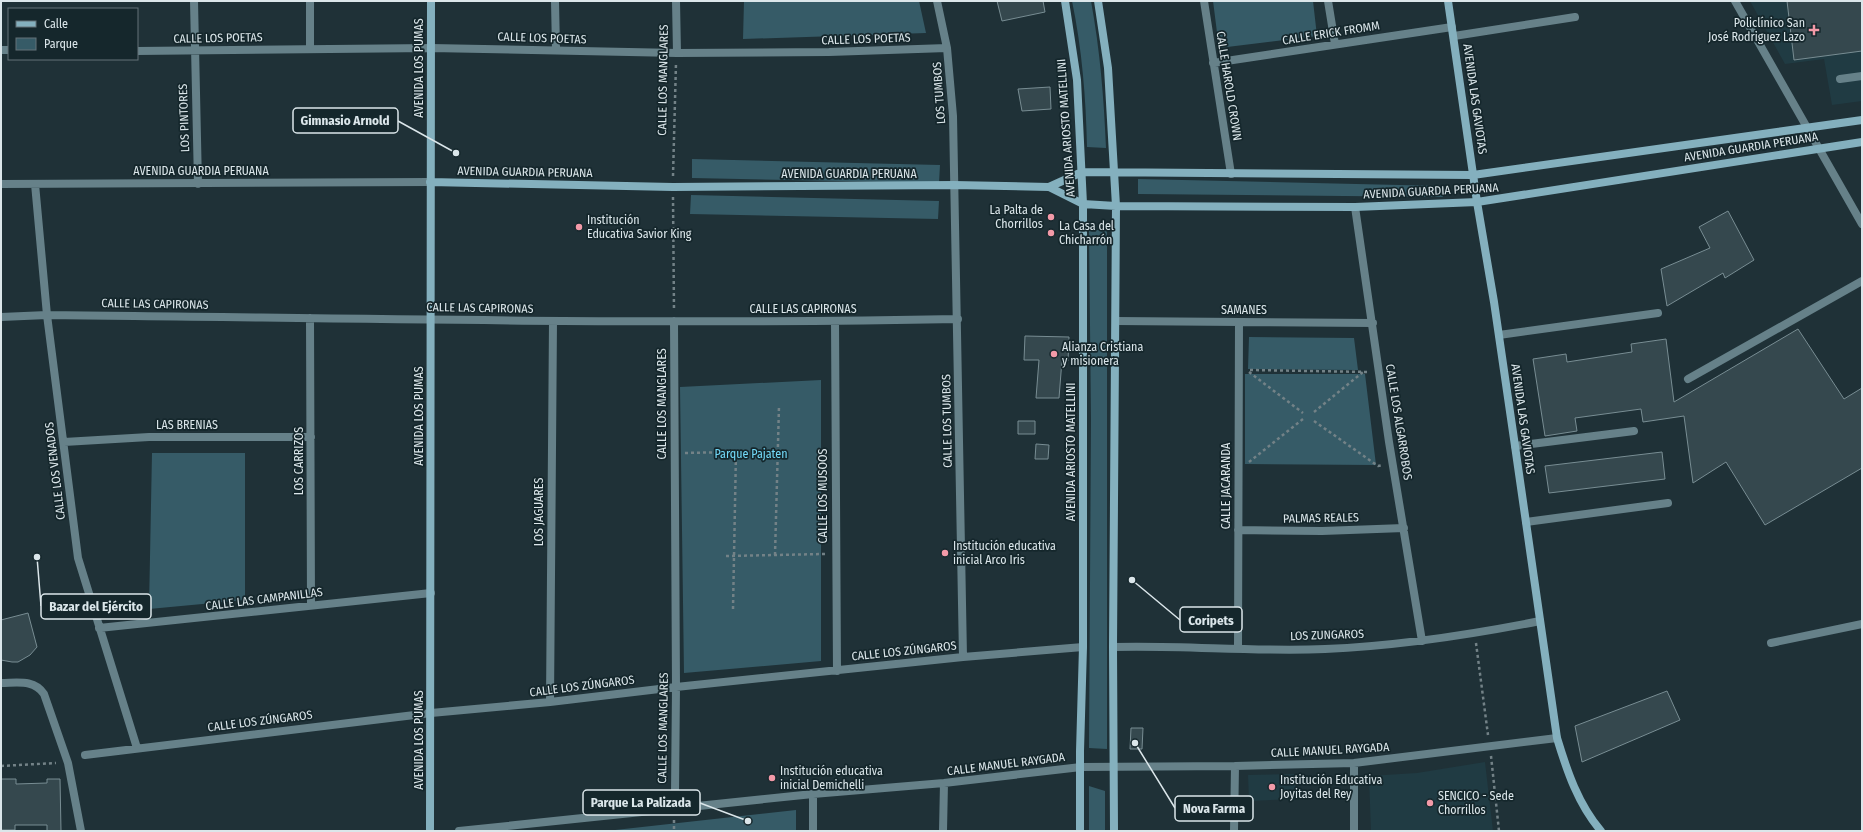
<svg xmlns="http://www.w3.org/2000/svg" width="1863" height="832" font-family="'Fira Sans Condensed',sans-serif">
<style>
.built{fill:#203b43}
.green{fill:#365b67}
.building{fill:#35484e;stroke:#788d93}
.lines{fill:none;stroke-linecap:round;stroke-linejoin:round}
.path{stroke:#738287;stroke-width:2.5;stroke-dasharray:3 3;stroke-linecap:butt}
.lane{stroke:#668189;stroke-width:8}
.street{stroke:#668189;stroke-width:8}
.secondary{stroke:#84b0be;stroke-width:8}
.poi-dot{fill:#f39aa8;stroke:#15272c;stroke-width:1.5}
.labels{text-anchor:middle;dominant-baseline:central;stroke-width:3.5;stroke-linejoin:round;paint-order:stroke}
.poi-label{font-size:12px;fill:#dbe6ea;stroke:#15272c;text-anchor:start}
.street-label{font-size:12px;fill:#dbe6ea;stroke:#15272c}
.park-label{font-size:12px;fill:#73daf9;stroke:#15272c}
.leader{fill:none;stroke:#dbe6ea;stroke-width:1.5}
.callout-dot{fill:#dbe6ea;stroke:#15272c;stroke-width:1.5}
.callout{fill:#15272c;stroke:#dbe6ea;stroke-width:1.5}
.callout-label{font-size:13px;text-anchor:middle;font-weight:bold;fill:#dbe6ea}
</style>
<rect width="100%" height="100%" fill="#1f3137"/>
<path class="built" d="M1750,1h112v100l-30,4 -8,-46 -39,5z
M1485,762l8,69h-122l-2,-55 48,-3z
M1295,774l1,25 -47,2 -1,-26z"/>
<path class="green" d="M744,1h175l7,32 -183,6z
M1072,1h19c9,49 13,98 15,147l-19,-1c-1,-49 -5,-98 -15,-146z
M1213,1h100l4,35 -98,12z
M692,159l248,6 -1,18 -247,-5z
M1138,179l305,7v11l-305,-3z
M691,195l248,6 -1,18 -248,-5z
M1089,230h18v519l-18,-1 2,-329z
M1249,337l105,1 4,32 -110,-1z
M1245,374h120l11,91 -131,-1z
M821,380v281l-137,12 -4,-286z
M152,453h93v147l-96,9z
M1089,786l16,5v40h-16z
M796,810v21h-190z"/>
<path class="building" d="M997,1h46l2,11 -43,9z
M1787,1h75v50l-68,9z
M1050,87l1,22 -29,2 -4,-22z
M1728,211l26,49 -29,18 -2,-5 -56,33 -6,-37 49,-21 -11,-21z
M1798,329l46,70 18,-11v80l-97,57 -39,-63 -33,21 -9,-67 -41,6 -2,-13 -66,9 2,13 -32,5 -12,-77 33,-5 1,8 65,-10 -1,-8 35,-5 8,63z
M1025,336l44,1 -1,24 -6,-1 -3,38h-23l3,-38h-15z
M1018,421h17v13h-17z
M1036,444l13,1 -1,14h-13z
M1662,452l3,27 -116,14 -4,-27z
M28,613l9,34 -7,8 -12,7h-6l-11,-2v-40z
M1667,691l13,29 -98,42 -7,-36z
M1131,728h12l-1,21h-12z
M1,779h15v5l31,-1v-4h13l1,52h-14v-6h-32v5h-14z"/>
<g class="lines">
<path class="path" d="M673,176l3,-113
M673,197l1,113
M1094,346h11
M1250,370l119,2
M1249,372l54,41
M1314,412l49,-40
M1314,421l64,45 5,-1
M685,453l93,-2
M1249,462l54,-43
M775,555l4,-149
M726,556l99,-2
M733,609l3,-157
M1476,643l12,92
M1491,756l8,75
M1,766l55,-3
M674,820v11"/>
<path class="lane" d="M1840,79l22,-3
M1499,335l159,-22
M1688,379l174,-98
M1526,522l142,-19
M1771,643l91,-19"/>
<path class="street" d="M194,1l4,183
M310,1v48
M555,1l1,49
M676,1l1,52
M937,1l10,47 6,68 10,541
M1204,1l27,173
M1328,1l7,43
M1735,1l127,223
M1454,36l121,-19
M1,50h8
M137,51l294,-3 246,5 152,-1 118,-4
M1213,63l239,-36
M1,184l429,-2
M35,184l12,131 31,243 59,190
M1355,207l34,235 33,199
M1,317l46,-2c304,3 607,10 911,4
M310,318l1,287
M835,321l2,350
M1116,321l257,2
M64,442l85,-5h162
M1515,446l119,-15
M1238,530l84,1 82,-3
M99,628l332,-35
M1113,647c70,-2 141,5 212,2 72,-3 144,-14 215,-28
M1238,649l1,-327
M1,683c16,0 33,-4 43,11l24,69 13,68
M550,702l3,-381
M85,755l346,-42 119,-11 126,-15 287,-30 120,-10
M673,808l2,-14 1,-107 -2,-366
M459,831l354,-37 131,-11 137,-16 154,-1 119,-3 203,-25
M813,831v-37
M943,831l1,-48
M1234,831l1,-65
M1354,831v-68"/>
<path class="secondary" d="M1065,1l12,79 6,124v443l-3,104v80
M1098,1l10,67 8,138 -3,441 1,184
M1448,1l29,201 17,100 21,144 42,292c10,33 21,66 44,93
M430,182l243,5 281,-2 95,2 33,-15 391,3 389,-55
M1049,187l34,17 33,2 239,1 122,-5 385,-60
M430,831l1,-830"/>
</g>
<g class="poi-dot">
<path d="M1812 24h4v4h4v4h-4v4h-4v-4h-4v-4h4z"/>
<circle cx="1051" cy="217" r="4"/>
<circle cx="579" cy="227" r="4"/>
<circle cx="1051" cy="233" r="4"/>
<circle cx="1054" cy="354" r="4"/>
<circle cx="945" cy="553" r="4"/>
<circle cx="772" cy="778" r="4"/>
<circle cx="1272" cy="787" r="4"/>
<circle cx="1430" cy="803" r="4"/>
</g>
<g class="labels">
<g class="poi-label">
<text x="1805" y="23" text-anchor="end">Policlínico San<tspan x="1805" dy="14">José Rodriguez Lazo</tspan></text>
<text x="1043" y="210" text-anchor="end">La Palta de<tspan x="1043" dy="14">Chorrillos</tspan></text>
<text x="587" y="220">Institución<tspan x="587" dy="14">Educativa Savior King</tspan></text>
<text x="1059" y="226">La Casa del<tspan x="1059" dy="14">Chicharrón</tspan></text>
<text x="1062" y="347">Alianza Cristiana<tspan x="1062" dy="14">y misionera</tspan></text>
<text x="953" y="546">Institución educativa<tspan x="953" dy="14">inicial Arco Iris</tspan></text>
<text x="780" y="771">Institución educativa<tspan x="780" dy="14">inicial Demichelli</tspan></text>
<text x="1280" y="780">Institución Educativa<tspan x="1280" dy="14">Joyitas del Rey</tspan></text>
<text x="1438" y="796">SENCICO - Sede<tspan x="1438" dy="14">Chorrillos</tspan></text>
</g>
<g class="street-label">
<text transform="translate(1331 33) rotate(-9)">CALLE ERICK FROMM</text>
<text transform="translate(218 38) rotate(-1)">CALLE LOS POETAS</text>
<text transform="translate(542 38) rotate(2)">CALLE LOS POETAS</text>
<text transform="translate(866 39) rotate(-2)">CALLE LOS POETAS</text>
<text transform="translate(419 68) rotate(-90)">AVENIDA LOS PUMAS</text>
<text transform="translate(663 80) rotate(-89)">CALLE LOS MANGLARES</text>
<text transform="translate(1229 86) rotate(81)">CALLE HAROLD CROWN</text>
<text transform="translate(939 93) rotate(-94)">LOS TUMBOS</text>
<text transform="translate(1475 99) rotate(82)">AVENIDA LAS GAVIOTAS</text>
<text transform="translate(184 118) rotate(-92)">LOS PINTORES</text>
<text transform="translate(1066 128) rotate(-94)">AVENIDA ARIOSTO MATELLINI</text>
<text transform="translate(1751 147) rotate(-9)">AVENIDA GUARDIA PERUANA</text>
<text x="201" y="171">AVENIDA GUARDIA PERUANA</text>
<text transform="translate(525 172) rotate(1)">AVENIDA GUARDIA PERUANA</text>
<text x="849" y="174">AVENIDA GUARDIA PERUANA</text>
<text transform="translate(1431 191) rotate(-3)">AVENIDA GUARDIA PERUANA</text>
<text transform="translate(155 304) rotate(1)">CALLE LAS CAPIRONAS</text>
<text transform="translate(480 308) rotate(1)">CALLE LAS CAPIRONAS</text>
<text x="803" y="309">CALLE LAS CAPIRONAS</text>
<text x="1244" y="310">SAMANES</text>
<text transform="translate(662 404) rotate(-90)">CALLE LOS MANGLARES</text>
<text transform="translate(419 416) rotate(-90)">AVENIDA LOS PUMAS</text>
<text transform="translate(1523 419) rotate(82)">AVENIDA LAS GAVIOTAS</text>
<text transform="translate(947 421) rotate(-91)">CALLE LOS TUMBOS</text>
<text transform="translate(1399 422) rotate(81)">CALLE LOS ALGARROBOS</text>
<text x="187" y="425">LAS BRENIAS</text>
<text transform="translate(1071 452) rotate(-90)">AVENIDA ARIOSTO MATELLINI</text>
<text transform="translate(299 461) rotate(-90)">LOS CARRIZOS</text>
<text transform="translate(55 471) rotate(-97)">CALLE LOS VENADOS</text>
<text transform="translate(1226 486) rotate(-90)">CALLE JACARANDA</text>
<text transform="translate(823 496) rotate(-90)">CALLE LOS MUSOOS</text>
<text transform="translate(539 512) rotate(-90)">LOS JAGUARES</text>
<text transform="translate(1321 518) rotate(-1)">PALMAS REALES</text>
<text transform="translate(264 599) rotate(-7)">CALLE LAS CAMPANILLAS</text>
<text transform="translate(1327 635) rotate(-2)">LOS ZUNGAROS</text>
<text transform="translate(904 651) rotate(-6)">CALLE LOS ZÚNGAROS</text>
<text transform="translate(582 686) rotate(-7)">CALLE LOS ZÚNGAROS</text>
<text transform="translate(260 721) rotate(-7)">CALLE LOS ZÚNGAROS</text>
<text transform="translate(663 728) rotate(-89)">CALLE LOS MANGLARES</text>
<text transform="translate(419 740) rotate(-90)">AVENIDA LOS PUMAS</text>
<text transform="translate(1330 750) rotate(-3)">CALLE MANUEL RAYGADA</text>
<text transform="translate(1006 764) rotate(-7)">CALLE MANUEL RAYGADA</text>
</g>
<g class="park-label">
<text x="751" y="454">Parque Pajaten</text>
</g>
</g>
<path class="leader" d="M456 153L398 121M37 557L41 606M1132 580L1180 620M748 821L700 803M1135 743L1175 808"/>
<g class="callout-dot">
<circle cx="456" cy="153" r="4"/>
<circle cx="37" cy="557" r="4"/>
<circle cx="1132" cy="580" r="4"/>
<circle cx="748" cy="821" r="4"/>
<circle cx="1135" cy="743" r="4"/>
</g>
<g class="callout">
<rect x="293" y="108" width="105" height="25" rx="4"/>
<rect x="41" y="594" width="110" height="25" rx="4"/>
<rect x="1180" y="607" width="62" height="25" rx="4"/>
<rect x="583" y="790" width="117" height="25" rx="4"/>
<rect x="1175" y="796" width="78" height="25" rx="4"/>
</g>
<g class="callout-label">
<text x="345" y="125">Gimnasio Arnold</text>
<text x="96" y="611">Bazar del Ejército</text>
<text x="1211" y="625">Coripets</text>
<text x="641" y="807">Parque La Palizada</text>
<text x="1214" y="813">Nova Farma</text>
</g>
<rect width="1863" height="832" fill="none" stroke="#dbe6ea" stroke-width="4"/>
<rect x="8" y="8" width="130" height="52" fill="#15272c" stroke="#647378"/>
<rect x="16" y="21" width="20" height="6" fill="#84b0be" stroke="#647378"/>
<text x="44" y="28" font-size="12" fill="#dbe6ea">Calle</text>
<rect x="16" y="38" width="20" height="12" fill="#365b67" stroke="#647378"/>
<text x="44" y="48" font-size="12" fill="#dbe6ea">Parque</text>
</svg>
